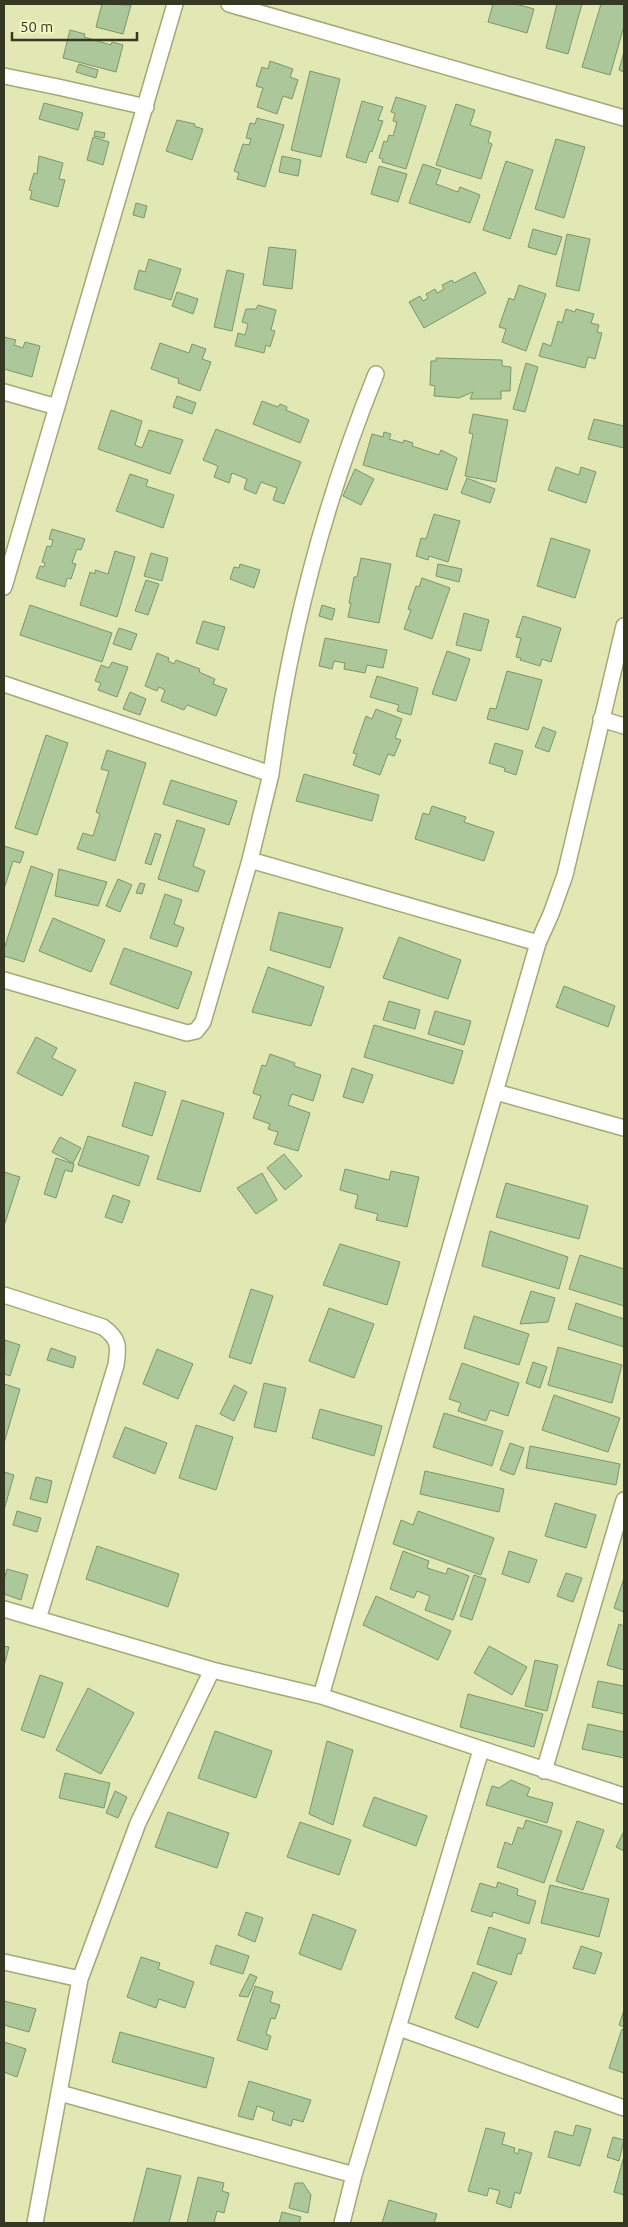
<svg xmlns="http://www.w3.org/2000/svg" width="628" height="2227" font-family="Ubuntu,sans-serif">
<style>
.building{fill:#acc89a;stroke:#7b966b}
.lines{fill:none;stroke-linecap:round;stroke-linejoin:round}
.minor-casing{stroke:#a2a976;stroke-width:18}
.minor{stroke:#fff;stroke-width:15}
</style>
<rect width="100%" height="100%" fill="#e2e8b3"/>
<path class="building" d="M102,4l29,1 -8,29 -27,-7z
M493,4h23l18,5 -7,24 -39,-11z
M557,4h25l-14,50 -22,-6z
M601,4h23v22l-14,49 -28,-8z
M70,30l15,4 -1,3 27,8 1,-3 11,3 -7,27 -53,-14z
M624,52v20l-5,-2z
M270,61l23,8 -3,8 8,3 -6,19 -9,-3 -6,18 -20,-7 6,-19 -7,-2 6,-19 6,2z
M79,64l19,6 -2,8 -20,-6z
M310,71l30,8 -19,78 -30,-7z
M396,97l30,9 -20,63 -24,-7 1,-3 -4,-1 5,-17 3,1 2,-7 4,1 4,-14 -4,-1 2,-8 -4,-1z
M362,101l21,6 -5,13 5,1 -11,31 -2,-1 -4,12 -20,-6z
M44,103l39,10 -5,17 -39,-11z
M456,104l19,6 -5,15 21,7 -3,10 4,2 -11,35 -45,-14z
M257,118l27,7 -19,62 -28,-8 2,-6 -5,-2 9,-27 6,1 2,-6 -5,-1 4,-15 5,1z
M177,120l18,4 -1,2 9,3 -11,31 -26,-9z
M95,131l10,2 -1,5 -10,-2z
M93,137l16,5 -6,23 -16,-5z
M556,139l29,8 -21,71 -29,-9z
M39,156l24,7 -4,16 6,1 -7,27 -28,-8 2,-8 -3,-1 5,-17 3,1z
M282,156l19,4 -3,16 -19,-4z
M506,161l27,9 -23,69 -27,-9z
M423,164l18,6 -5,14 22,8 2,-5 20,8 -10,28 -61,-20z
M379,166l28,8 -9,28 -27,-8z
M136,203l11,3 -3,12 -11,-3z
M533,229l29,8 -6,18 -28,-8z
M567,234l23,5 -11,52 -23,-5z
M269,247l27,3 -4,39 -29,-4z
M149,259l32,10 -10,31 -37,-11 5,-19 6,2z
M227,270l17,4 -12,57 -18,-4z
M475,272l11,21 -62,35 -15,-26 11,-6 3,5 5,-3 -2,-4 9,-5 2,4 7,-4 -2,-4 10,-5 2,3z
M519,285l27,9 -20,57 -24,-9 4,-13 -7,-2 10,-29 5,2z
M177,292l21,7 -5,15 -21,-8z
M258,305l18,5 -5,20 4,1 -5,16 -4,-2 -2,8 -29,-7 3,-13 7,2 3,-11 -6,-2 4,-13h10z
M566,309l9,3 1,-3 18,5 -3,9 8,2 -2,7 5,1 -7,26 -7,-2 -3,11 -46,-12 4,-13 8,3 7,-25 4,2z
M4,337l12,3 -2,5 9,3 2,-6 15,4 -8,31 -28,-8z
M160,343l29,10 3,-9 14,5 -4,10 9,3 -11,29 -22,-8 1,-4 -28,-10z
M436,358l66,2v6l9,1 -1,24h-9v8h-31l3,-7 -14,6 -25,-2 1,-10 -5,-1 1,-24h5z
M526,363l12,4 -13,45 -12,-3z
M177,396l19,7 -4,11 -19,-7z
M262,401l16,6 2,-3 7,3 -1,3 23,10 -9,23 -47,-19z
M111,410l31,11 -7,24 7,3 7,-18 34,10 -13,34 -72,-25z
M473,414l35,6 -12,62 -31,-6 8,-42 -4,-1z
M594,419l30,7v22l-36,-9z
M216,429l85,33 -17,42 -11,-4 4,-12 -16,-6 -5,12 -12,-5 3,-10 -15,-6 -3,10 -15,-6 4,-11 -15,-6z
M384,432l7,2 -2,5 14,4 1,-3 9,3 -1,3 27,9 2,-5 16,8 -10,32 -84,-25 9,-31 11,3z
M556,467l23,8 2,-8 15,5 -10,31 -38,-13z
M355,469l19,10 -13,26 -18,-9z
M130,474l18,6 -2,6 28,9 -11,33 -47,-17z
M467,478l28,11 -5,14 -29,-10z
M434,514l26,7 -12,41 -19,-6 -1,4 -12,-4 5,-18 5,1z
M52,529l33,10 -4,11 -4,-1 -5,14 4,1 -5,15 -4,-1 -2,9 -29,-9 4,-12 4,1 1,-4 -3,-1 5,-16 4,1 2,-7 -4,-1z
M551,538l39,12 -15,48 -38,-12z
M115,551l20,6 -18,60 -37,-12 10,-33 5,2v-4l13,4z
M151,553l17,5 -6,23 -18,-5z
M361,558l30,6 -12,59 -31,-6 3,-14h-2l5,-26h3z
M240,564l20,6 -6,18 -24,-9 4,-12 5,1z
M438,564l24,5 -3,13 -23,-6z
M422,578l28,10 -18,51 -28,-10 7,-19 -3,-1 8,-23 3,1z
M146,580l13,4 -11,31 -13,-4z
M30,605l82,28 -10,29 -82,-27z
M322,605l13,4 -3,11 -13,-4z
M464,613l25,7 -8,31 -25,-6z
M523,616l38,12 -10,34 -9,-3 -2,7 -20,-6 1,-2 -5,-1 5,-19 -5,-1z
M203,621l22,6 -7,23 -22,-7z
M119,628l18,6 -6,16 -18,-6z
M325,638l62,12 -4,18 -16,-3 -2,8 -21,-4 1,-6 -11,-2 -2,8 -13,-3z
M447,651l23,8 -14,42 -24,-7z
M157,653l12,5 -1,3 6,3 2,-4 24,9 -1,3 16,7 -2,5 14,5 -11,27 -29,-11 -3,5 -23,-9 4,-11 -6,-3 -2,4 -12,-5z
M112,662l16,5 -11,30 -19,-7 3,-7 -6,-2 6,-16 8,3z
M507,671l35,9 -14,50 -41,-11 3,-11 6,1z
M377,676l41,12 -7,27 -14,-4 2,-6 -29,-8z
M130,692l16,7 -6,16 -17,-6z
M376,709l26,10 -7,19 6,2 -7,16 -6,-2 -8,21 -27,-10 4,-11 -4,-1 13,-37 6,3z
M543,727l13,5 -7,20 -14,-5z
M46,735l22,8 -31,92 -22,-7z
M495,743l28,8 -7,24 -12,-4 1,-3 -16,-5z
M107,750l39,13 -31,98 -38,-12 6,-16 10,3 7,-22 -4,-2 13,-41 -8,-2z
M304,774l75,21 -7,26 -76,-20z
M171,780l66,21 -8,24 -66,-21z
M432,806l34,11 -2,5 30,10 -10,29 -69,-22 8,-26 6,2z
M177,820l28,9 -12,37 12,5 -7,21 -40,-13z
M155,833l6,2 -10,30 -6,-2z
M4,846l20,6 -4,11 -7,-2 -9,28z
M31,866l22,8 -29,88 -20,-6v-7z
M59,869l48,13 -9,24 -43,-10z
M118,879l14,6 -12,27 -14,-6z
M140,883l5,1 -3,10 -6,-1z
M165,894l17,6 -8,24 10,4 -7,19 -27,-9z
M279,912l64,16 -13,40 -60,-18z
M53,918l52,22 -14,32 -52,-21z
M399,937l62,23 -13,39 -65,-21z
M124,948l68,24 -14,37 -68,-25z
M268,967l56,20 -13,39 -59,-14z
M564,986l51,20 -7,21 -52,-20z
M389,1001l31,9 -5,19 -32,-9z
M435,1011l36,10 -7,24 -36,-11z
M374,1025l89,26 -10,33 -89,-27z
M36,1037l21,11 -5,10 24,12 -14,26 -45,-23z
M270,1054l25,9 -1,3 27,9 -8,26 -21,-7 -4,11 22,8 -12,38 -24,-7 4,-12 -10,-3 2,-5 -17,-6 8,-22 -8,-3 9,-28 4,1z
M352,1068l21,7 -10,28 -20,-6z
M135,1082l31,10 -14,44 -30,-10z
M182,1100l42,13 -24,79 -43,-13z
M88,1136l61,20 -10,30 -61,-21z
M60,1137l21,11 -8,15 -21,-11z
M284,1154l18,22 -17,14 -18,-22z
M56,1158l18,6 -2,8 -7,-2 -9,28 -12,-4z
M345,1169l44,11 2,-9 28,6 -12,50 -31,-7 2,-6 -23,-6 3,-13 -18,-5z
M4,1172l16,5 -16,49z
M262,1173l15,27 -21,14 -19,-26z
M506,1183l82,23 -9,33 -83,-22z
M113,1195l17,6 -8,22 -17,-6z
M490,1231l78,26 -9,32 -77,-23z
M340,1244l60,18 -13,43 -64,-20z
M580,1255l44,14v37l-55,-17z
M251,1289l22,7 -22,68 -22,-7z
M531,1291l24,7 -7,24 -28,2z
M576,1303l48,16v28l-56,-18z
M329,1308l45,16 -20,54 -45,-17z
M474,1316l55,18 -10,31 -55,-17z
M5,1340l15,5 -10,31 -6,-2z
M558,1347l64,18 -10,38 -64,-18z
M51,1348l25,9 -3,11 -26,-8z
M157,1349l36,15 -15,35 -35,-15z
M533,1362l14,5 -7,21 -14,-5z
M462,1363l57,20 -11,33 -18,-6 -4,11 -28,-10 3,-8 -12,-4z
M264,1383l22,5 -10,44 -22,-5z
M4,1384l16,5 -16,54z
M234,1385l13,7 -13,29 -14,-7z
M554,1395l66,23 -12,34 -66,-22z
M320,1409l62,17 -8,30 -62,-18z
M444,1413l59,18 -11,35 -59,-19z
M196,1425l37,12 -17,53 -37,-12z
M125,1427l42,16 -12,31 -42,-17z
M510,1443l14,5 -10,27 -14,-5z
M530,1446l90,18 -4,21 -90,-17z
M425,1471l79,18 -5,23 -79,-18z
M4,1472l10,3 -10,35z
M36,1477l16,4 -5,22 -17,-4z
M555,1503l41,12 -10,33 -41,-12z
M17,1511l24,7 -4,14 -24,-7z
M418,1511l76,27 -13,37 -88,-31 8,-24 12,5z
M97,1546l82,28 -11,33 -82,-28z
M403,1551l26,10 -2,7 19,6 2,-6 21,8 -16,44 -28,-10 5,-14 -13,-5 -3,7 -24,-9z
M509,1551l28,9 -8,23 -27,-9z
M7,1569l21,6 -7,25 -17,-6v-14z
M566,1573l16,5 -9,24 -16,-6z
M474,1575l12,4 -14,41 -12,-4z
M624,1578v34l-10,-4z
M376,1596l75,35 -13,29 -75,-35z
M619,1624l5,2v44l-17,-5z
M4,1646l5,1 -5,19z
M489,1646l38,21 -15,28 -38,-22z
M535,1660l23,5 -11,46 -22,-5z
M40,1675l23,8 -19,55 -23,-8z
M598,1681l26,5v28l-32,-7z
M88,1688l46,25 -33,61 -45,-24z
M468,1694l75,20 -9,33 -74,-20z
M588,1724l36,8v26l-42,-9z
M215,1731l57,20 -16,47 -58,-20z
M327,1741l26,9 -20,75 -24,-11z
M65,1773l45,10 -6,25 -45,-10z
M511,1780l19,8 -3,8 26,7 -6,20 -61,-18 6,-19 7,2z
M115,1791l12,6 -9,21 -12,-5z
M374,1797l53,19 -11,30 -53,-20z
M168,1812l61,21 -12,35 -62,-21z
M526,1820l36,11 -18,52 -47,-16 8,-25 7,3 6,-18 5,2z
M577,1821l27,9 -21,60 -27,-9z
M300,1822l51,18 -12,35 -52,-18z
M624,1831v20l-8,-4z
M498,1882l20,7 -1,6 19,6 -7,23 -36,-12 -1,5 -21,-6 9,-28 16,5z
M550,1885l59,14 -10,38 -58,-14z
M246,1912l17,6 -8,24 -17,-7z
M313,1914l43,16 -15,40 -42,-16z
M489,1927l37,12 -5,15 -3,-1 -7,22 -34,-11z
M216,1945l33,11 -6,18 -33,-10z
M581,1946l21,7 -7,21 -22,-6z
M141,1957l19,6 -2,6 36,13 -9,26 -26,-9 -3,9 -29,-11z
M473,1972l24,10 -19,46 -23,-10z
M250,1974l7,3 -9,20 -9,-1z
M255,1986l18,6 -3,10 10,3 -5,14 -4,-1 -5,16 5,2 -4,14 -30,-10z
M4,2001l32,8 -7,23 -25,-7z
M624,2010v17l-5,-2z
M622,2029l2,1v43l-15,-5z
M120,2032l94,26 -8,30 -94,-26z
M4,2042l22,7 -9,28 -13,-5z
M249,2081l62,19 -8,22 -10,-3 -2,7 -19,-6 2,-8 -17,-6 -4,14 -15,-4z
M576,2125l15,4 -11,37 -32,-9 7,-26 18,5z
M486,2128l19,5 -3,11 13,4 -1,4 4,2 1,-5 13,4 -12,41 -5,-2 -4,16 -15,-5 4,-12 -11,-3 -2,8 -19,-5z
M613,2137l11,3 -5,21 -12,-4z
M624,2156v39l-10,-3z
M147,2168l34,8 -12,47h-36z
M198,2177l26,6 -2,8 7,2 -5,20 -7,-2 -3,12h-27z
M295,2183h8l8,12 -3,18 -19,-5z
M389,2200l48,14 -3,9h-52z
M282,2212l19,5 -2,6h-20z"/>
<g class="lines">
<defs>
<path id="minor" d="M229,4l395,114
M4,76l54,11 88,20
M4,392l53,15
M4,587l171,-583
M4,684l267,90 -21,86 -47,162 -7,9 -9,2 -183,-53
M601,719l23,7
M271,774c18,-137 53,-271 105,-400
M250,860l288,83
M496,1092l128,36
M4,1295l99,32c16,12 16,18 13,38l-78,254
M4,1609l208,61 109,26 303,100
M321,1696l217,-753 13,-29 14,-39 59,-249
M544,1771l80,-271
M4,1962l76,17
M399,2028l225,80
M60,2093l294,82
M35,2223l45,-244 58,-156 74,-153
M342,2223l12,-48 127,-425"/>
</defs>
<use href="#minor" class="minor-casing"/>
<use href="#minor" class="minor"/>
</g>
<rect width="628" height="2227" fill="none" stroke="#353823" stroke-width="10"/>
<path d="M12 32v8h125v-8" fill="none" stroke="#353823" stroke-width="2.5"/>
<text x="20" y="32" font-size="15" fill="#353823" stroke="#eff6c0" stroke-width="4" paint-order="stroke">50 m</text>
</svg>
